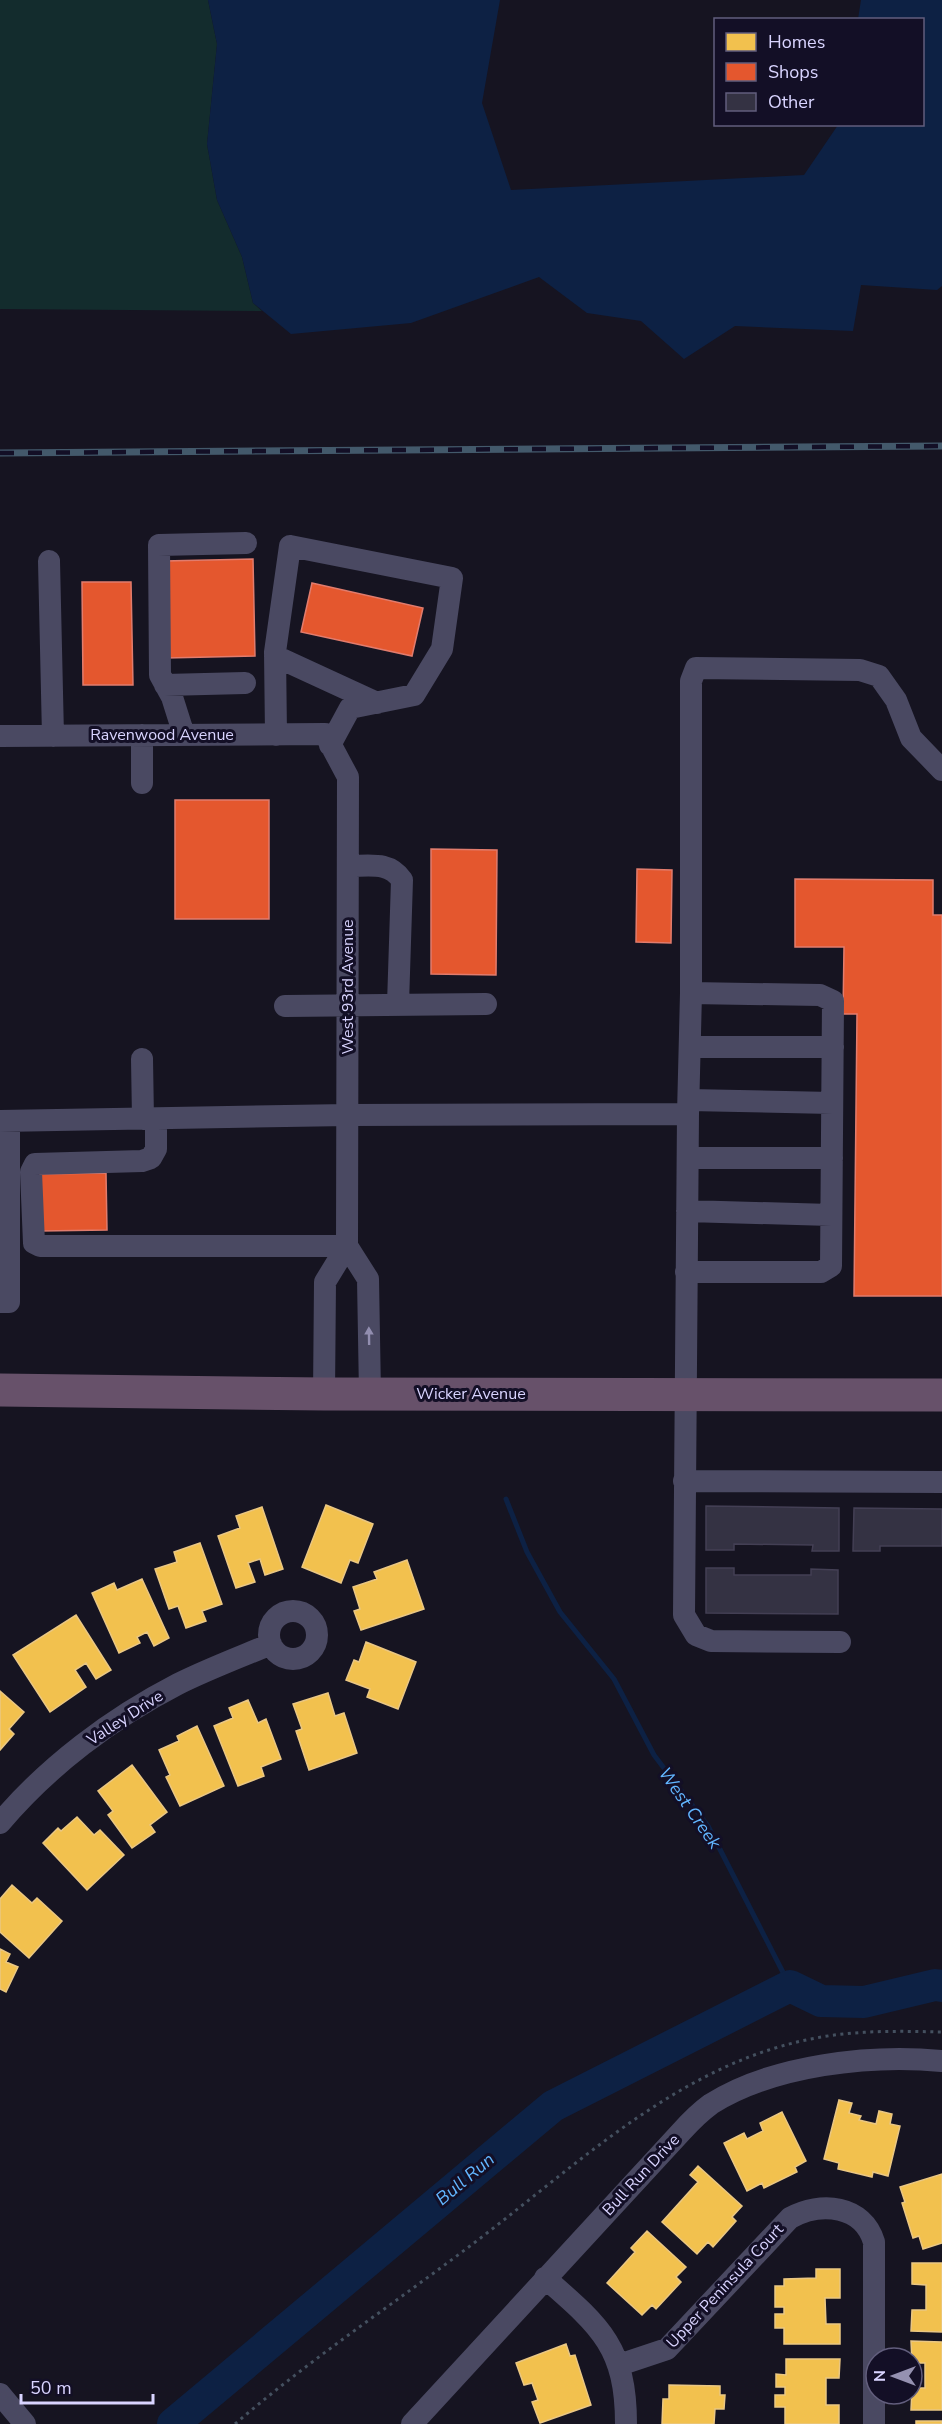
<svg xmlns="http://www.w3.org/2000/svg" width="942" height="2424" font-family="'Nunito Sans',sans-serif">
<style>
.green{fill:#132c2d}
.water{fill:#0d2144}
.homes{fill:#f2c14e;stroke:#eac783;stroke-width:1.5}
.shops{fill:#e4572e;stroke:#e17c6d;stroke-width:1.5}
.lines{fill:none;stroke-linecap:round;stroke-linejoin:round}
.stream{stroke:#0d2144;stroke-width:5}
.river{stroke:#0d2144;stroke-width:32}
.building{fill:#343243;stroke:#433f54;stroke-width:1.5}
.path{stroke:#44505f;stroke-width:3;stroke-dasharray:3 4.5;stroke-linecap:butt}
.minor{stroke:#4a4962;stroke-width:22}
.highway{stroke:#67516a;stroke-width:33}
.rail-casing{stroke:#43596b;stroke-width:7}
.rail{stroke:#130f26;stroke-width:4.5;stroke-dasharray:14;stroke-linecap:butt}
.oneway{fill:#928eb0}
.labels{text-anchor:middle;dominant-baseline:central;stroke-width:6;stroke-linejoin:round;paint-order:stroke}
.street-label{font-size:16px;fill:#d9d4ff;stroke:#130f26}
.water-label{font-size:18px;font-style:italic;fill:#62b6ff;stroke:#130f26}
</style>
<rect width="100%" height="100%" fill="#161421"/>
<path class="green" d="M0,0h208l9,44 -10,100 10,56 25,57 11,46 9,8 -262,-2z"/>
<path class="water" d="M208,0h292l-18,103 29,87 293,-15 34,-50 84,-1v-104l-64,-1 3,-19h81v286l-5,4 -76,-5 -8,46 -118,-5 -51,33 -43,-38 -54,-8 -48,-36 -128,46 -120,11 -38,-31 -11,-46 -25,-57 -10,-56 10,-100z"/>
<path class="homes" d="M326,1505l47,19 -15,39 -8,-3 -9,23 -39,-16z
M262,1507l21,62 -18,6 -5,-16 -12,4 7,19 -19,6 -18,-52 22,-8 -4,-12z
M200,1543l22,61 -20,7 4,10 -20,7 -8,-22 -9,3 -14,-40 22,-7 -3,-10z
M407,1560l17,49 -63,21 -7,-19 6,-2 -7,-22 24,-8 -3,-7z
M142,1579l27,59 -15,8 -7,-14 -10,5 3,6 -21,10 -27,-60 22,-10 3,7z
M76,1615l35,55 -15,9 -10,-16 -11,7 11,17 -36,25 -37,-57z
M366,1642l50,20 -18,47 -31,-12 3,-8 -24,-9 8,-20 5,2z
M0,1691l24,21 -15,17 5,5 -14,16z
M328,1693l7,23 9,-3 13,40 -48,17 -13,-39 6,-2 -9,-25z
M248,1700l10,23 8,-4 15,40 -20,8 3,9 -26,10 -24,-60 19,-8 -4,-10z
M197,1726l27,60 -44,20 -14,-29 4,-2 -11,-25 20,-9 -2,-5z
M132,1765l35,47 -17,13 5,7 -23,16 -24,-33 5,-4 -15,-20z
M77,1817l17,18 6,-5 24,25 -37,35 -44,-47 15,-15 3,3z
M12,1885l20,18 5,-5 25,23 -33,37 -29,-26v-33z
M0,1949l10,5 -4,8 12,5 -12,25 -6,-3z
M839,2100l13,3 -3,10 12,3 -2,4 17,4 3,-13 13,3 -2,10 10,2 -12,50 -15,-4 -1,5 -34,-8 1,-6 -15,-4z
M782,2112l24,49 -11,6 2,5 -33,16 -2,-5 -15,8 -23,-48 20,-10 3,6 16,-8 -3,-8z
M698,2166l44,40 -10,11 4,4 -23,26 -5,-5 -11,12 -35,-32 36,-40 -8,-7z
M942,2174v69l-19,6 -4,-13 -6,2 -11,-35 3,-1 -5,-15z
M647,2231l39,36 -10,10 5,5 -25,27 -4,-4 -10,10 -35,-32 28,-31 -4,-4z
M912,2263h30v69l-31,-1 1,-21h14v-25l-14,-1z
M816,2269h24v29h-15l1,26h14v20h-56v-16h-9v-14h9v-7h-9v-21h9v-7l32,-1z
M911,2341l31,1v68h-31l1,-22h13v-25h-13z
M566,2344l4,12 5,-1 16,50 -51,18 -8,-21 6,-2 -6,-17 -8,2 -8,-22z
M786,2359h54l-1,19h-13v27h13v19h-54v-17h-10v-12h10v-8h-9v-13l10,1z
M669,2385l51,1v9h5l-1,14h-9l-1,15h-52l1,-25h6z
M916,2421h26v3h-26z"/>
<path class="shops" d="M253,559l2,97 -89,2 -2,-97z
M82,582h49l2,103h-50z
M312,583l111,25 -11,48 -111,-24z
M175,800h94v119h-94z
M431,849l66,1 -1,125 -65,-1z
M637,869l35,1 -1,73 -35,-1z
M795,879l138,1v35h9v381h-88l3,-282h-14l1,-67h-49z
M106,1173l1,57 -66,1 -1,-57z"/>
<g class="lines">
<path class="stream" d="M506,1499l21,53 33,60 54,67 40,76 54,71 82,160"/>
<path class="river" d="M173,2424l380,-318 237,-120 31,15 43,1 71,-17 7,1"/>
</g>
<path class="building" d="M706,1506l133,2v43h-27l1,-6 -79,-1v6h-28z
M854,1508l88,1v37h-62v5h-27z
M706,1568h28v7h77v-6l27,1v44l-132,-1z"/>
<g class="lines">
<path class="path" d="M235,2424c73,-63 154,-117 231,-175 106,-79 211,-184 345,-210 43,-9 88,-8 131,-7"/>
<path class="minor" d="M49,561l4,175
M275,656l102,47
M165,685l80,-2
M184,735l-12,-38 -12,-22 -1,-130 87,-2
M276,735l-1,-83 15,-106 162,32 -10,71 -28,46 -64,13 -20,37
M0,736l325,-2 23,43 -1,469 -22,36 -1,112
M142,783v-48
M348,866c22,0 41,-5 54,14l-4,124
M691,993v-312l5,-13 164,2 19,6 17,24 15,38 31,32
M285,1006l201,-2
M690,1047h143
M142,1059l1,60
M689,1100l143,3
M156,1119v30l-5,9 -9,3 -107,3 -4,8 3,71 6,3h307
M0,1121l348,-6 340,-1 -4,501 12,20 15,6 129,1
M688,1158h144
M687,1211l144,4
M347,1246l21,33 2,115
M0,1251h9v-130
M686,1272h135l10,-6 2,-265 -13,-6 -129,-2 -3,121
M0,1302h9v-51
M684,1481l258,1
M269 1635a24 24 0 1 1 48 0a24 24 0 1 1-48 0Z
M0,1823c48,-57 112,-105 178,-139 30,-15 62,-27 93,-40
M545,2278c55,48 81,69 81,146
M619,2365l48,-16 123,-131c31,-17 73,-13 84,24v182
M0,2394l25,30
M412,2424l269,-292c9,-10 19,-20 30,-28 62,-39 160,-50 231,-43"/>
<path class="highway" d="M0,1390l324,4 618,1"/>
<defs>
<path id="rail" d="M0,453l942,-7"/>
</defs>
<use href="#rail" class="rail-casing"/>
<use href="#rail" class="rail"/>
</g>
<defs><path id="oneway-solid" d="M-6-.8H1V-3.2L6.5 0L1 3.2V.8H-6Z" transform="scale(1.5)"/></defs>
<use class="oneway" href="#oneway-solid" transform="translate(369 1336) rotate(-91)"/>
<g class="labels">
<g class="street-label">
<text x="162" y="735">Ravenwood Avenue</text>
<text transform="translate(348 987) rotate(-90)">West 93rd Avenue</text>
<text x="471" y="1394">Wicker Avenue</text>
<text transform="translate(125 1718) rotate(-33)">Valley Drive</text>
<text transform="translate(641 2175) rotate(-47)">Bull Run Drive</text>
<text transform="translate(725 2286) rotate(-47)">Upper Peninsula Court</text>
</g>
<g class="water-label">
<text transform="translate(690 1808) rotate(55)">West Creek</text>
<text transform="translate(465 2179) rotate(-40)">Bull Run</text>
</g>
</g>
<rect x="714" y="18" width="210" height="108" fill="#130f26" stroke="#625e7d" stroke-width="1.5"/>
<rect x="726" y="33" width="30" height="18" fill="#f2c14e" stroke="#625e7d" stroke-width="1.5"/>
<text x="768" y="48" font-size="18" fill="#d9d4ff">Homes</text>
<rect x="726" y="63" width="30" height="18" fill="#e4572e" stroke="#625e7d" stroke-width="1.5"/>
<text x="768" y="78" font-size="18" fill="#d9d4ff">Shops</text>
<rect x="726" y="93" width="30" height="18" fill="#343243" stroke="#625e7d" stroke-width="1.5"/>
<text x="768" y="108" font-size="18" fill="#d9d4ff">Other</text>
<g transform="translate(894 2376) rotate(270)"><circle r="28" fill="#130f26" stroke="#625e7d" stroke-width="1.5"/>
<path d="M0-4.5L10 22L0 15L-10 22Z" fill="#9591b1"/>
<text y="-9" font-size="16" font-weight="bold" text-anchor="middle" fill="#d9d4ff">N</text>
</g>
<path d="M21 2394v9h132v-9" fill="none" stroke="#d9d4ff" stroke-width="3"/>
<text x="30" y="2394" font-size="18" fill="#d9d4ff" stroke="#130f26" stroke-width="4.5" paint-order="stroke">50 m</text>
</svg>
